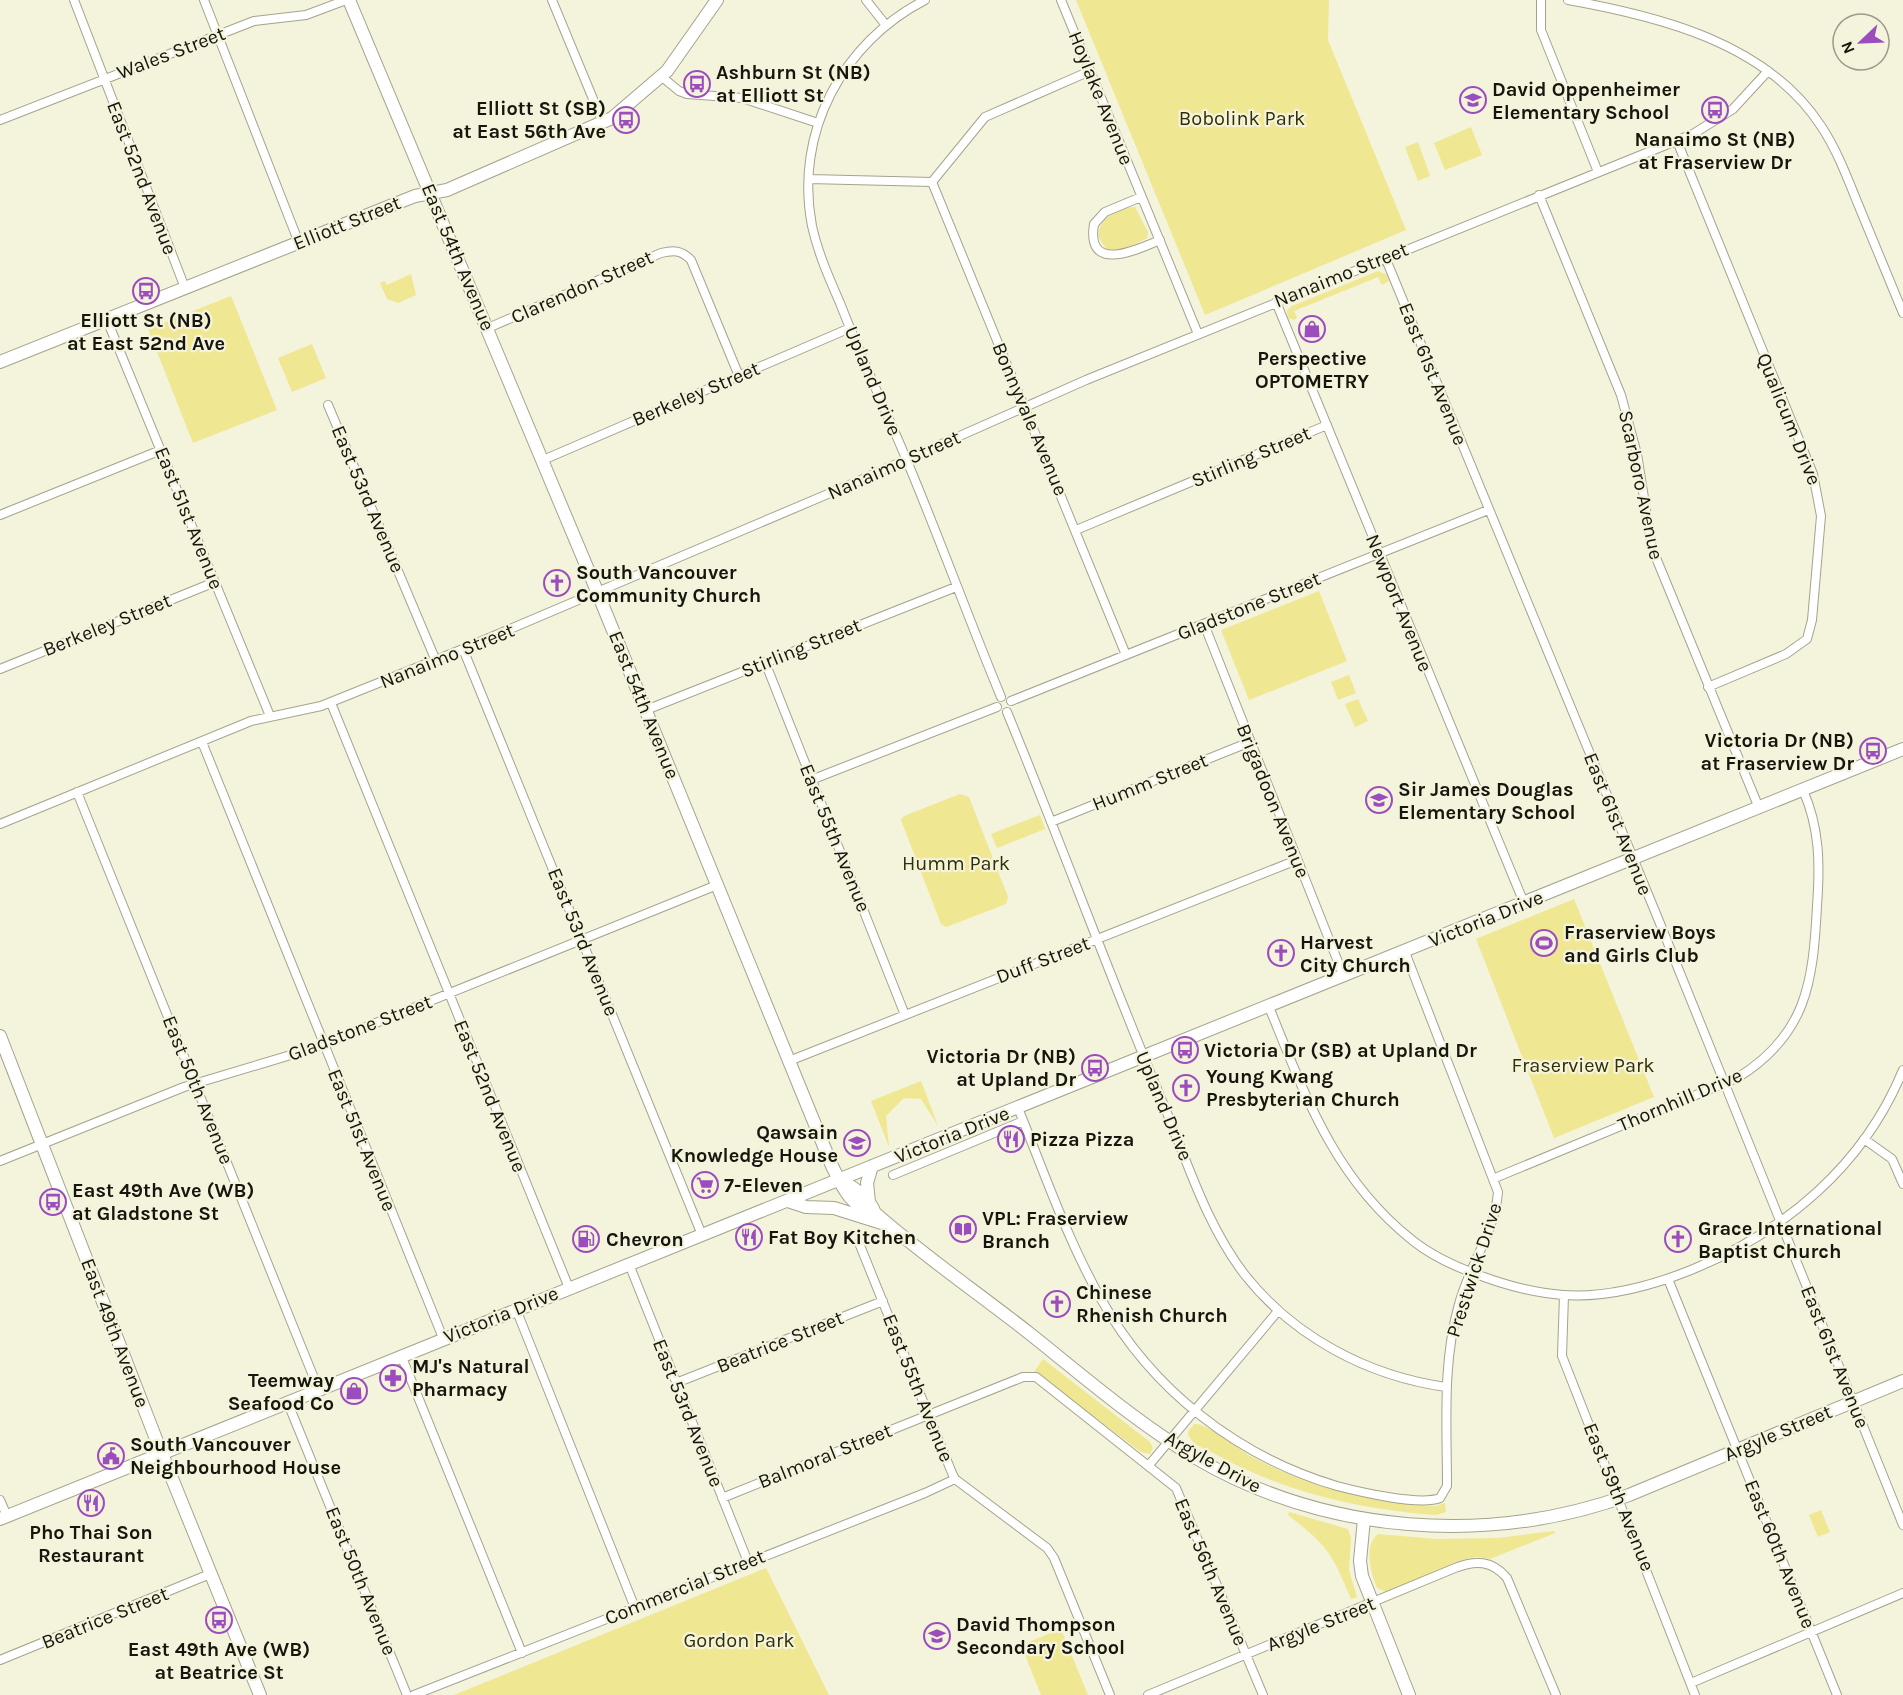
<svg xmlns="http://www.w3.org/2000/svg" width="1903" height="1695" font-family="Karla,sans-serif">
<style>
.green{fill:#efe792}
.lines{fill:none;stroke-linecap:round;stroke-linejoin:round}
.street-casing{stroke:#a5a38e;stroke-width:10}
.secondary-casing{stroke:#a5a38e;stroke-width:14}
.street{stroke:#fff;stroke-width:8}
.secondary{stroke:#fff;stroke-width:12}
.labels{text-anchor:middle;dominant-baseline:central;stroke-width:4.5;stroke-linejoin:round;paint-order:stroke}
.street-label{font-size:20px;fill:#17160e;stroke:#f4f3dc}
.poi-label{font-size:20px;font-weight:bold;fill:#17160e;stroke:#f4f3dc;text-anchor:start}
.park-label{font-size:20px;fill:#332f04;stroke:#f4f3dc}
</style>
<rect width="100%" height="100%" fill="#f4f3dc"/>
<path class="green" d="M1076,0h253l-1,40 78,190 -201,85z
M1471,127l11,28 -37,15 -11,-27z
M1418,142l12,34 -12,5 -13,-34z
M1135,207l13,25 -1,6 -25,13 -16,-2 -7,-11c-3,-19 19,-30 36,-31z
M1378,271l9,4 2,6 -7,4 -4,-8 -84,34 3,7 -3,2 -6,-2 -1,-8 5,-4z
M411,274l5,21 -18,8 -11,-4 -7,-16 5,-2 2,4z
M231,296l46,114 -84,33 -45,-114z
M312,344l14,34 -34,14 -14,-34z
M1319,591l28,70 -98,39 -28,-70z
M1349,675l7,18 -18,7 -7,-18z
M1358,699l10,22 -13,6 -10,-23z
M960,794l9,3 39,100 -2,7 -60,23 -5,-3 -40,-104 3,-4z
M1040,815l5,14 -48,19 -6,-14z
M1574,899l80,198 -100,41 -78,-199z
M921,1081l17,45 -17,-27 -17,-1 -18,18 3,31 -18,-46z
M1043,1359l107,83 3,6 -3,6 -9,-2 -107,-80z
M1194,1424c13,-2 46,27 60,34 57,30 118,44 182,48l9,-3 1,9 -10,3c-78,-6 -152,-23 -221,-61 -10,-5 -26,-10 -27,-22z
M1821,1510l9,22 -12,5 -9,-22z
M1289,1512l59,17 3,9 -2,32 8,27 -6,2c-19,-46 -24,-54 -63,-84z
M1554,1531l1,2 -65,26 -14,-2 -14,3 -76,32 -9,-4c-6,-15 -14,-42 1,-54l59,5 61,-1z
M766,1568l63,127h-375z
M1061,1629l27,66h-47l-20,-50z"/>
<g class="lines">
<defs>
<path id="street" d="M74,0l111,288
M204,0l95,243
M552,0l51,123
M866,0l19,24
M925,0c-83,43 -131,133 -113,226 6,27 17,52 28,77 19,49 41,97 62,146 35,82 65,166 99,248
M1061,0l137,334
M1541,0v30l57,142
M1568,0c91,16 199,43 253,126 16,24 26,51 37,78 15,36 30,73 45,109
M662,77l17,14 8,3 55,4 76,25
M0,120l254,-99 52,-6 40,-15
M1677,141l136,333 8,42 -9,104 -5,19 -21,15 -78,33
M809,179l123,3 53,-65 105,-46
M932,182l194,473
M1539,195l82,200 16,59 15,94 107,260
M1141,197l-36,15 -11,12c-8,50 42,26 66,16
M1385,257l274,664 244,604
M1276,302l248,601
M107,320l163,396
M488,328l173,-75c13,-3 20,-3 30,7l48,116
M328,405l108,256
M543,460l307,-132
M0,515l161,-65
M1076,530l251,-105
M1204,624l140,353
M463,649l239,586
M765,662l140,353
M0,669l215,-87
M1011,701l477,-191
M331,703l238,585
M646,710l310,-123
M1007,712c54,131 103,265 158,396 23,56 42,118 80,167 49,62 123,101 201,112
M202,742l241,596
M811,780l186,-73
M77,792l241,596
M1051,822l199,-80
M0,824l251,-103 70,-15 142,-57 386,-164 237,-105 607,-246 40,-25 35,-38
M1269,1007c36,88 65,171 143,233 21,17 46,28 72,37 25,9 51,16 79,18 43,3 88,-9 128,-25 94,-38 173,-105 212,-200
M789,1061l508,-201
M1018,1108c26,64 49,131 83,191 51,91 137,158 236,187 23,6 83,20 103,12l7,-12c0,-61 -5,-123 12,-182 10,-38 36,-72 39,-112l-93,-240
M1864,1139l28,20 11,25
M0,1161l184,-74 130,-39 403,-163
M893,1175l130,-54
M1495,1178l242,-100c70,-43 76,-96 80,-172 3,-42 3,-77 -14,-116
M859,1243l93,230 3,6 92,69 7,10 56,137
M629,1264l119,298
M1668,1279l169,416
M1564,1295l-2,61 133,339
M516,1309l119,299
M401,1355l121,298
M676,1383l207,-82
M287,1401l120,294
M1149,1465l129,-154
M722,1498l301,-121h13l140,111 87,207
M0,1500l7,16
M0,1660l210,-86
M1691,1683l212,-90
M414,1695l511,-202 30,-14
M1148,1695l307,-127c20,-8 37,-8 52,10l49,117"/>
<path id="secondary" d="M349,0l245,584 238,582c11,22 18,40 43,47 49,43 103,80 154,120 54,43 108,90 167,125 130,76 292,88 433,37l274,-114
M0,362l415,-166 32,-6 165,-72 55,-47 50,-71
M0,1036l156,403 104,256
M839,1180c15,7 30,17 36,33
M788,1201l18,6 28,1 54,17
M869,1202l-2,-19 5,-17
M0,1519l1903,-770
M1364,1519l-4,42 2,15 47,119"/>
</defs>
<use href="#street" class="street-casing"/>
<use href="#secondary" class="secondary-casing"/>
<use href="#street" class="street"/>
<use href="#secondary" class="secondary"/>
</g>
<defs>
<symbol id="bus-ring" viewBox="-11 -11 22 22"><circle r="9.5" fill="#f4f3dc" stroke="#9b4dbe" stroke-width="1.5"/><path d="M-5-6H5V4H4V6H2V4H-2V6H-4V4H-5ZM-3.5-4V0h7V-4ZM-3.5 1.2v1.5H-2V1.2ZM2 1.2v1.5H3.5V1.2Z" fill="#9b4dbe"/></symbol>
<symbol id="school-ring" viewBox="-11 -11 22 22"><circle r="9.5" fill="#f4f3dc" stroke="#9b4dbe" stroke-width="1.5"/><path d="M0-5L7-2L0 1L-7-2ZM-4 1L0 2.5L4 1V4Q0 6-4 4Z" fill="#9b4dbe"/></symbol>
<symbol id="shop-ring" viewBox="-11 -11 22 22"><circle r="9.5" fill="#f4f3dc" stroke="#9b4dbe" stroke-width="1.5"/><path d="M-5-2.5h2.3a2.7 3.5 0 0 1 5.4 0H5L5.5 6h-11ZM-1.5-2.5h3a1.5 2.3 0 0 0-3 0Z" fill="#9b4dbe"/></symbol>
<symbol id="church-ring" viewBox="-11 -11 22 22"><circle r="9.5" fill="#f4f3dc" stroke="#9b4dbe" stroke-width="1.5"/><path d="M-1.2-6h2.4v3.5h3.3v2.4h-3.3V6h-2.4V-.1h-3.3v-2.4h3.3Z" fill="#9b4dbe"/></symbol>
<symbol id="stadium-ring" viewBox="-11 -11 22 22"><circle r="9.5" fill="#f4f3dc" stroke="#9b4dbe" stroke-width="1.5"/><path d="M0-5a6.5 5 0 1 0 0 10a6.5 5 0 1 0 0-10ZM-3.5-1.8h7v3.6h-7Z" fill="#9b4dbe"/></symbol>
<symbol id="restaurant-ring" viewBox="-11 -11 22 22"><circle r="9.5" fill="#f4f3dc" stroke="#9b4dbe" stroke-width="1.5"/><path d="M-5-6h1v4h1v-4h1v4h1v-4h1v5L-1.5 .5V6h-2V.5L-5-1ZM5-6V6H3V1.5H1.5Q1.5-4 5-6Z" fill="#9b4dbe"/></symbol>
<symbol id="supermarket-ring" viewBox="-11 -11 22 22"><circle r="9.5" fill="#f4f3dc" stroke="#9b4dbe" stroke-width="1.5"/><path d="M-6-5.5h2.5l.6 2H6L4.5 2H-2.5L-4.4-4H-6ZM-1.5 3.2a1.3 1.3 0 1 0 .1 0ZM3 3.2a1.3 1.3 0 1 0 .1 0Z" fill="#9b4dbe"/></symbol>
<symbol id="library-ring" viewBox="-11 -11 22 22"><circle r="9.5" fill="#f4f3dc" stroke="#9b4dbe" stroke-width="1.5"/><path d="M-6-4Q-3-5.5-.7-3.5V5Q-3 3-6 4ZM6-4Q3-5.5 .7-3.5V5Q3 3 6 4Z" fill="#9b4dbe"/></symbol>
<symbol id="fuel-ring" viewBox="-11 -11 22 22"><circle r="9.5" fill="#f4f3dc" stroke="#9b4dbe" stroke-width="1.5"/><path d="M-5.5-6h7V0h2V4h1.3V-2.5L3-4.5l.8-.8L6-3V5H2.5V1h-1V6h-7ZM-4.2-4.7v3.2H.2V-4.7Z" fill="#9b4dbe"/></symbol>
<symbol id="pharmacy-ring" viewBox="-11 -11 22 22"><circle r="9.5" fill="#f4f3dc" stroke="#9b4dbe" stroke-width="1.5"/><path d="M-2-6h4v4h4v4h-4v4h-4v-4h-4v-4h4Z" fill="#9b4dbe"/></symbol>
<symbol id="civic-ring" viewBox="-11 -11 22 22"><circle r="9.5" fill="#f4f3dc" stroke="#9b4dbe" stroke-width="1.5"/><path d="M-.6-6.5H3V-4.5H.6V-3L4-1V1h2V6H-6V1h2V-1L-.6-3ZM-1.2 2.5V6h2.4V2.5Z" fill="#9b4dbe"/></symbol>
</defs>
<g fill-rule="evenodd">
<use href="#bus-ring" x="682" y="69" width="30" height="30"/>
<use href="#school-ring" x="1458" y="85" width="30" height="30"/>
<use href="#bus-ring" x="1700" y="95" width="30" height="30"/>
<use href="#bus-ring" x="611" y="105" width="30" height="30"/>
<use href="#bus-ring" x="131" y="276" width="30" height="30"/>
<use href="#shop-ring" x="1297" y="314" width="30" height="30"/>
<use href="#church-ring" x="542" y="568" width="30" height="30"/>
<use href="#bus-ring" x="1858" y="736" width="30" height="30"/>
<use href="#school-ring" x="1364" y="785" width="30" height="30"/>
<use href="#stadium-ring" x="1529" y="928" width="30" height="30"/>
<use href="#church-ring" x="1266" y="938" width="30" height="30"/>
<use href="#bus-ring" x="1170" y="1035" width="30" height="30"/>
<use href="#bus-ring" x="1080" y="1053" width="30" height="30"/>
<use href="#church-ring" x="1171" y="1073" width="30" height="30"/>
<use href="#restaurant-ring" x="996" y="1124" width="30" height="30"/>
<use href="#school-ring" x="842" y="1128" width="30" height="30"/>
<use href="#supermarket-ring" x="690" y="1170" width="30" height="30"/>
<use href="#bus-ring" x="38" y="1187" width="30" height="30"/>
<use href="#library-ring" x="948" y="1214" width="30" height="30"/>
<use href="#restaurant-ring" x="734" y="1222" width="30" height="30"/>
<use href="#fuel-ring" x="571" y="1224" width="30" height="30"/>
<use href="#church-ring" x="1663" y="1224" width="30" height="30"/>
<use href="#church-ring" x="1042" y="1289" width="30" height="30"/>
<use href="#pharmacy-ring" x="378" y="1363" width="30" height="30"/>
<use href="#shop-ring" x="339" y="1376" width="30" height="30"/>
<use href="#civic-ring" x="96" y="1441" width="30" height="30"/>
<use href="#restaurant-ring" x="76" y="1488" width="30" height="30"/>
<use href="#bus-ring" x="204" y="1605" width="30" height="30"/>
<use href="#school-ring" x="922" y="1621" width="30" height="30"/>
</g>
<g class="labels">
<g class="street-label">
<text transform="translate(171 53) rotate(-21)">Wales Street</text>
<text transform="translate(1101 98) rotate(68)">Hoylake Avenue</text>
<text transform="translate(142 178) rotate(69)">East 52nd Avenue</text>
<text transform="translate(347 223) rotate(-22)">Elliott Street</text>
<text transform="translate(458 257) rotate(67)">East 54th Avenue</text>
<text transform="translate(1341 275) rotate(-22)">Nanaimo Street</text>
<text transform="translate(582 287) rotate(-24)">Clarendon Street</text>
<text transform="translate(1433 374) rotate(68)">East 61st Avenue</text>
<text transform="translate(873 381) rotate(67)">Upland Drive</text>
<text transform="translate(696 394) rotate(-23)">Berkeley Street</text>
<text transform="translate(1030 419) rotate(67)">Bonnyvale Avenue</text>
<text transform="translate(1789 419) rotate(68)">Qualicum Drive</text>
<text transform="translate(1251 457) rotate(-23)">Stirling Street</text>
<text transform="translate(894 465) rotate(-24)">Nanaimo Street</text>
<text transform="translate(1641 485) rotate(78)">Scarboro Avenue</text>
<text transform="translate(368 499) rotate(67)">East 53rd Avenue</text>
<text transform="translate(189 518) rotate(68)">East 51st Avenue</text>
<text transform="translate(1399 603) rotate(68)">Newport Avenue</text>
<text transform="translate(1249 606) rotate(-22)">Gladstone Street</text>
<text transform="translate(107 625) rotate(-22)">Berkeley Street</text>
<text transform="translate(801 648) rotate(-22)">Stirling Street</text>
<text transform="translate(447 656) rotate(-22)">Nanaimo Street</text>
<text transform="translate(644 705) rotate(68)">East 54th Avenue</text>
<text transform="translate(1150 782) rotate(-22)">Humm Street</text>
<text transform="translate(1273 801) rotate(68)">Brigadoon Avenue</text>
<text transform="translate(1618 824) rotate(68)">East 61st Avenue</text>
<text transform="translate(835 838) rotate(68)">East 55th Avenue</text>
<text transform="translate(1486 919) rotate(-22)">Victoria Drive</text>
<text transform="translate(583 942) rotate(68)">East 53rd Avenue</text>
<text transform="translate(1043 960) rotate(-21)">Duff Street</text>
<text transform="translate(360 1028) rotate(-21)">Gladstone Street</text>
<text transform="translate(198 1090) rotate(68)">East 50th Avenue</text>
<text transform="translate(490 1096) rotate(68)">East 52nd Avenue</text>
<text transform="translate(1680 1100) rotate(-23)">Thornhill Drive</text>
<text transform="translate(1164 1106) rotate(67)">Upland Drive</text>
<text transform="translate(952 1135) rotate(-22)">Victoria Drive</text>
<text transform="translate(362 1140) rotate(68)">East 51st Avenue</text>
<text transform="translate(1474 1270) rotate(-72)">Prestwick Drive</text>
<text transform="translate(501 1315) rotate(-22)">Victoria Drive</text>
<text transform="translate(115 1333) rotate(69)">East 49th Avenue</text>
<text transform="translate(780 1342) rotate(-22)">Beatrice Street</text>
<text transform="translate(1835 1357) rotate(68)">East 61st Avenue</text>
<text transform="translate(918 1388) rotate(68)">East 55th Avenue</text>
<text transform="translate(688 1413) rotate(68)">East 53rd Avenue</text>
<text transform="translate(1778 1433) rotate(-23)">Argyle Street</text>
<text transform="translate(825 1456) rotate(-22)">Balmoral Street</text>
<text transform="translate(1213 1462) rotate(29)">Argyle Drive</text>
<text transform="translate(1619 1497) rotate(68)">East 59th Avenue</text>
<text transform="translate(1780 1554) rotate(68)">East 60th Avenue</text>
<text transform="translate(1211 1572) rotate(67)">East 56th Avenue</text>
<text transform="translate(361 1581) rotate(68)">East 50th Avenue</text>
<text transform="translate(685 1587) rotate(-22)">Commercial Street</text>
<text transform="translate(105 1618) rotate(-22)">Beatrice Street</text>
<text transform="translate(1321 1624) rotate(-22)">Argyle Street</text>
</g>
<g class="poi-label">
<text x="716" y="72">Ashburn St (NB)<tspan x="716" dy="23">at Elliott St</tspan></text>
<text x="1492" y="89">David Oppenheimer<tspan x="1492" dy="23">Elementary School</tspan></text>
<text x="606" y="108" text-anchor="end">Elliott St (SB)<tspan x="606" dy="23">at East 56th Ave</tspan></text>
<text x="1715" y="139" text-anchor="middle">Nanaimo St (NB)<tspan x="1715" dy="23">at Fraserview Dr</tspan></text>
<text x="146" y="320" text-anchor="middle">Elliott St (NB)<tspan x="146" dy="23">at East 52nd Ave</tspan></text>
<text x="1312" y="358" text-anchor="middle">Perspective<tspan x="1312" dy="23">OPTOMETRY</tspan></text>
<text x="576" y="572">South Vancouver<tspan x="576" dy="23">Community Church</tspan></text>
<text x="1854" y="740" text-anchor="end">Victoria Dr (NB)<tspan x="1854" dy="23">at Fraserview Dr</tspan></text>
<text x="1398" y="789">Sir James Douglas<tspan x="1398" dy="23">Elementary School</tspan></text>
<text x="1564" y="932">Fraserview Boys<tspan x="1564" dy="23">and Girls Club</tspan></text>
<text x="1300" y="942">Harvest<tspan x="1300" dy="23">City Church</tspan></text>
<text x="1204" y="1050">Victoria Dr (SB) at Upland Dr</text>
<text x="1076" y="1056" text-anchor="end">Victoria Dr (NB)<tspan x="1076" dy="23">at Upland Dr</tspan></text>
<text x="1206" y="1076">Young Kwang<tspan x="1206" dy="23">Presbyterian Church</tspan></text>
<text x="838" y="1132" text-anchor="end">Qawsain<tspan x="838" dy="23">Knowledge House</tspan></text>
<text x="1030" y="1139">Pizza Pizza</text>
<text x="724" y="1185">7-Eleven</text>
<text x="72" y="1190">East 49th Ave (WB)<tspan x="72" dy="23">at Gladstone St</tspan></text>
<text x="982" y="1218">VPL: Fraserview<tspan x="982" dy="23">Branch</tspan></text>
<text x="1698" y="1228">Grace International<tspan x="1698" dy="23">Baptist Church</tspan></text>
<text x="768" y="1237">Fat Boy Kitchen</text>
<text x="606" y="1239">Chevron</text>
<text x="1076" y="1292">Chinese<tspan x="1076" dy="23">Rhenish Church</tspan></text>
<text x="412" y="1366">MJ's Natural<tspan x="412" dy="23">Pharmacy</tspan></text>
<text x="334" y="1380" text-anchor="end">Teemway<tspan x="334" dy="23">Seafood Co</tspan></text>
<text x="130" y="1444">South Vancouver<tspan x="130" dy="23">Neighbourhood House</tspan></text>
<text x="91" y="1532" text-anchor="middle">Pho Thai Son<tspan x="91" dy="23">Restaurant</tspan></text>
<text x="956" y="1624">David Thompson<tspan x="956" dy="23">Secondary School</tspan></text>
<text x="219" y="1649" text-anchor="middle">East 49th Ave (WB)<tspan x="219" dy="23">at Beatrice St</tspan></text>
</g>
<g class="park-label">
<text x="1242" y="118">Bobolink Park</text>
<text x="956" y="863">Humm Park</text>
<text x="1583" y="1065">Fraserview Park</text>
<text x="739" y="1640">Gordon Park</text>
</g>
</g>
<g transform="translate(1861 42) rotate(247)"><circle r="28" fill="#f4f3dc" stroke="#9c9b8a" stroke-width="1.5"/>
<path d="M0-4.5L10 22L0 15L-10 22Z" fill="#9b4dbe"/>
<text y="-9" font-size="16" font-weight="bold" text-anchor="middle" fill="#17160e">N</text>
</g>
</svg>
